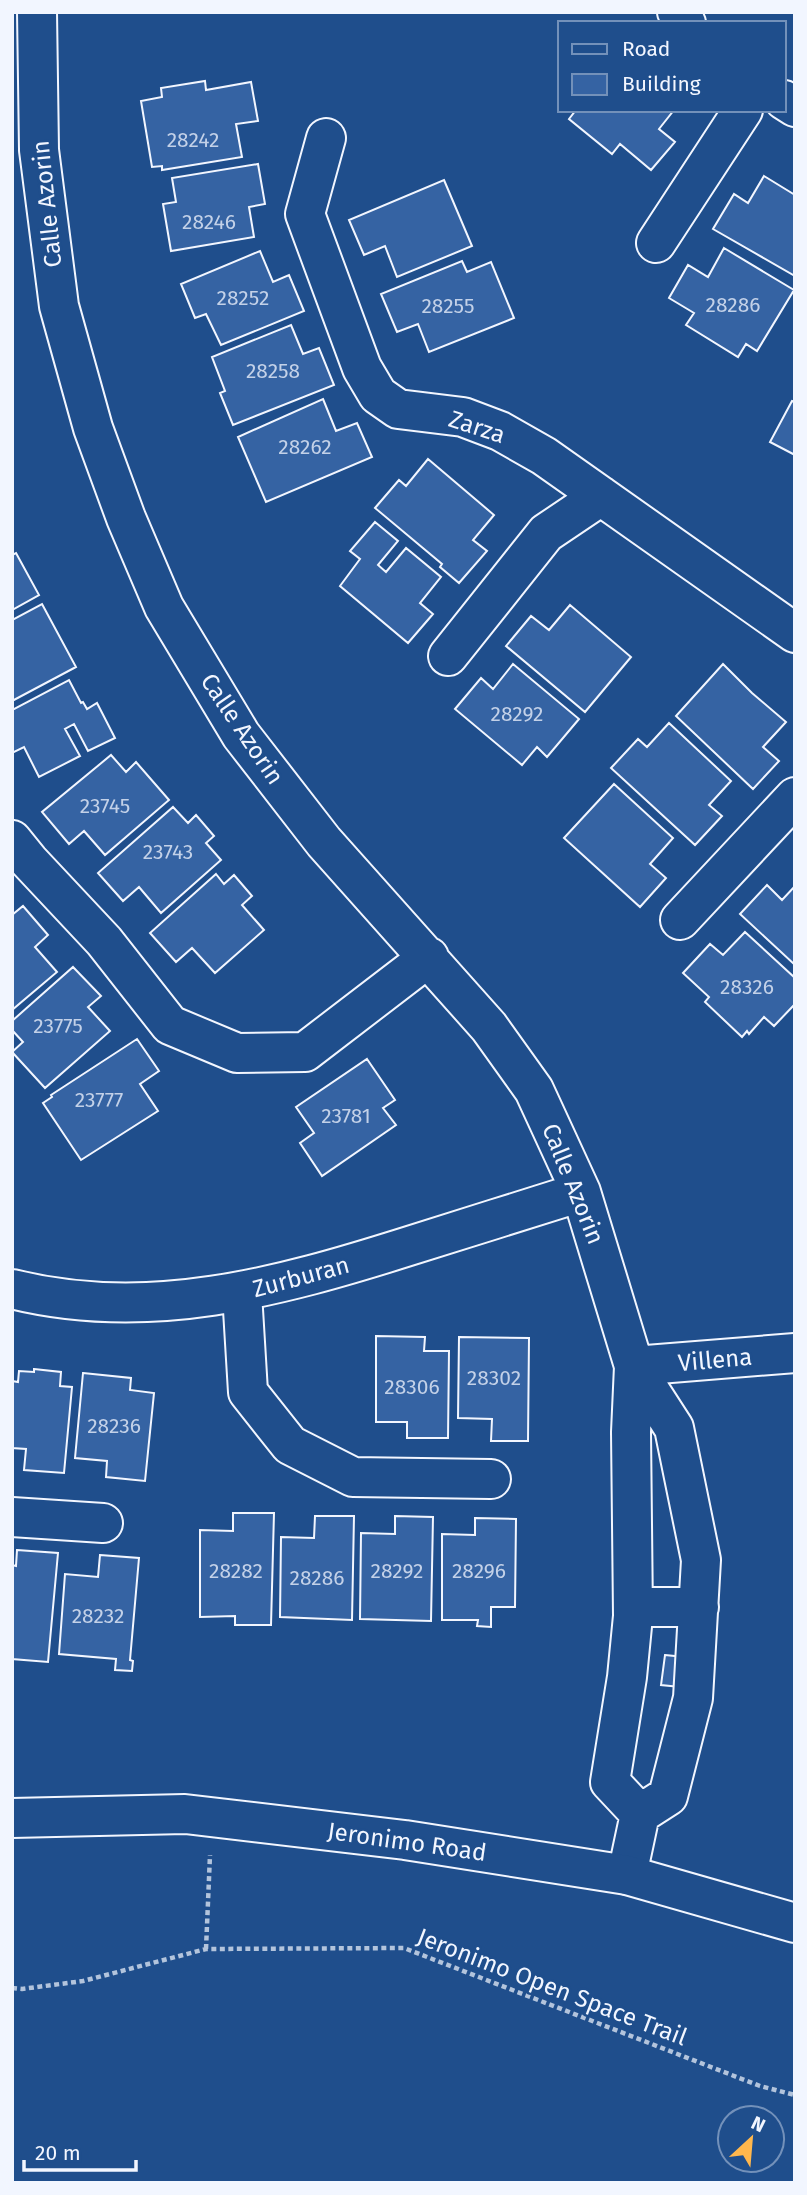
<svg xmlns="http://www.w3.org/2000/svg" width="807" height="2195" font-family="'Fira Sans',sans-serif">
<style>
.building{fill:#3563a3;stroke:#f2f6ff;stroke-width:2}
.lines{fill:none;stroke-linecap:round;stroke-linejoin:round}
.minor-casing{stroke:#f2f6ff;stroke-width:42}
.major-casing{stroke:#f2f6ff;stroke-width:42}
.path{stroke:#b3c4dc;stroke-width:4.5;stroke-dasharray:5 3.5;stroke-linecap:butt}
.minor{stroke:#1f4e8c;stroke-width:38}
.major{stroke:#1f4e8c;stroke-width:38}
.labels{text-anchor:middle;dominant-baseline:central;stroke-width:5;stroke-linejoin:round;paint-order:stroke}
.number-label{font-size:21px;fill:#c3d1e8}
.street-label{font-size:24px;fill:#f2f6ff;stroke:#1f4e8c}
</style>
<rect width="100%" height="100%" fill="#1f4e8c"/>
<path class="building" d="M205,81l1,9 45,-8 7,39 -22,3 6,33 -80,13v-4l-10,1 -11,-66 21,-4 -1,-9z
M576,110h98l-15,19 16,13 -24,28 -31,-26 -8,10 -43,-35z
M258,164l7,40 -16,3 5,30 -83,14 -8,-47 13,-2 -4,-24z
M764,176l31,19v81l-82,-47 21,-35 14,9z
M444,180l28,66 -75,31 -12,-31 -21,9 -15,-35z
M724,248l70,42 -37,61 -11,-7 -8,13 -52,-32 8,-12 -25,-15 19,-33 20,12z
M260,251l13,31 16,-7 15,36 -83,34 -15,-31 -11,4 -14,-34z
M462,261l5,11 24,-10 23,56 -85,34 -11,-28 -21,8 -16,-38z
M291,325l12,29 16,-6 15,37 -101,40 -13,-32 5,-2 -13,-34z
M323,399l13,32 21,-8 15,34 -106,45 -28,-65z
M792,401l3,1v53l-25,-13z
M428,459l66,56 -21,25 14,11 -28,32 -19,-16 2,-3 -67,-56 24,-28 7,6z
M375,522l23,19 -20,24 8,7 20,-24 35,29 -21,26 13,11 -25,29 -68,-57 20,-27 -10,-8z
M16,553l23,42 -27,15v-55z
M42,604l34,63 -64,34v-81z
M570,605l61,52 -46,55 -79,-66 25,-30 18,14z
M513,664l66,55 -32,38 -10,-10 -15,18 -67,-56 26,-31 12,11z
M723,664l29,29 34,29 -23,25 16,14 -26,28 -77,-73z
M69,680l12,23 2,-1 4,7 10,-6 18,35 -27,13 -14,-27 -9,5 15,27 -41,21 -15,-30 -12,6v-43z
M669,723l62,58 -22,24 13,11 -27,29 -84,-77 27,-29 9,8z
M111,755l15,17 10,-10 33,38 -64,55 -21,-24 -15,13 -27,-32z
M614,784l59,54 -23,26 16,14 -26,29 -76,-69z
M173,807l15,16 8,-8 18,21 -8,7 15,17 -60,53 -22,-26 -16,14 -25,-28z
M216,874l8,10 10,-9 18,21 -10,9 22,25 -49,43 -23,-25 -16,14 -26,-29z
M767,885l15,15 13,-14v79l-55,-51z
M23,906l25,29 -13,12 22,25 -45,38v-95z
M745,932l50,46v26l-21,22 -10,-9 -15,17 -2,-3 -5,6 -37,-35 4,-5 -26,-24 27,-29 13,11z
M73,967l28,29 -13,11 22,24 -65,57 -33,-36 11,-10 -11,-12v-9z
M137,1039l22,32 -19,13 18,27 -77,49 -38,-57 9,-6 -1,-2z
M367,1059l28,41 -12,8 13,17 -74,51 -22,-33 14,-10 -18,-26z
M376,1336l49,1 -1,14h25l-1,87h-41v-16h-31z
M459,1337l70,1 -1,103h-37l1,-22 -34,-1z
M34,1369l27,3 -1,14 12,1 -8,86 -40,-3 2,-21 -14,-1v-67l6,1 1,-11 15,1z
M83,1373l48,5 -1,12 24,3 -9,88 -39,-4 1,-16 -32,-3z
M233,1513h41l-3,112h-36v-9l-35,1v-87l33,1z
M315,1516h39l-2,104 -72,-3 1,-80 33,1z
M395,1516l38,1 -2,104 -71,-2 1,-86 34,1z
M475,1518l41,1 -1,88h-24v20l-14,-1 1,-6h-36v-86l33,1z
M17,1550l41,3 -10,109 -36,-3v-94l4,1z
M100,1555l39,3 -9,102 3,1 -1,10 -17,-1 1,-11 -57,-5 6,-80 33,3z
M665,1655l19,2 -4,30 -19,-2z"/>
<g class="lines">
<defs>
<path id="minor" d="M37,12l2,138 20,156 34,122 33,90 38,89 77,128 83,107 165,185 45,63 47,102 53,174 40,62 27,132 -8,138 -25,98 -28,18 -13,61
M677,12l9,11
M784,100l11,7
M326,138l-21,76 57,154 16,27 20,14 65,8 37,14 44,25 251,177
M656,243l87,-133
M448,656l98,-123 55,-37
M12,840l17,21 75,80 66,84 67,28 68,-1 124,-95
M680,920l115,-123
M12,1289c137,34 267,-2 397,-43 57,-18 115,-36 172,-54
M242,1293l6,99 42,53 63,32 138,2
M634,1366l-3,66 2,184 -6,61 -17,105 30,32
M634,1366l161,-13
M12,1517l91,6
M633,1607h66"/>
<path id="major" d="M12,1818l173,-4 220,26 222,35 168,48"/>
</defs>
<use href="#minor" class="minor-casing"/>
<use href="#major" class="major-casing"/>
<path class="path" d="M206,1949l4,-94
M12,1988l10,1 61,-8 123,-32 198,-1 356,138 35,9"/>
<use href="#minor" class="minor"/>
<use href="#major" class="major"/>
</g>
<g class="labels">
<g class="number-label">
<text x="193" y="140">28242</text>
<text x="209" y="222">28246</text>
<text x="243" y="298">28252</text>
<text x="733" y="305">28286</text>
<text x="448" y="306">28255</text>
<text x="273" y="371">28258</text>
<text x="305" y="447">28262</text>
<text x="517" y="714">28292</text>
<text x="105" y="806">23745</text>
<text x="168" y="852">23743</text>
<text x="747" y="987">28326</text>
<text x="58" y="1026">23775</text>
<text x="99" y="1100">23777</text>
<text x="346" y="1116">23781</text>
<text x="494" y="1378">28302</text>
<text x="412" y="1387">28306</text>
<text x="114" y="1426">28236</text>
<text x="236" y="1571">28282</text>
<text x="397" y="1571">28292</text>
<text x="479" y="1571">28296</text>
<text x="317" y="1578">28286</text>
<text x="98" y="1616">28232</text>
</g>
<g class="street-label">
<text transform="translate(47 204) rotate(-96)">Calle Azorin</text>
<text transform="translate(477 427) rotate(18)">Zarza</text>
<text transform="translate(242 729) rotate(56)">Calle Azorin</text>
<text transform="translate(573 1184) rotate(68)">Calle Azorin</text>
<text transform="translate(301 1277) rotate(-15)">Zurburan</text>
<text transform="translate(715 1360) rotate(-5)">Villena</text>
<text transform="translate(407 1842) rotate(8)">Jeronimo Road</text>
<text transform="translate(552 1987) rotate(21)">Jeronimo Open Space Trail</text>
</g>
</g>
<rect width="807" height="2195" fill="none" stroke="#f2f6ff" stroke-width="28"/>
<rect x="558" y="21" width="228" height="91" fill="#1f4e8c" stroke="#7391ba" stroke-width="2"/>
<rect x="572" y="44" width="35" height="10" fill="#1f4e8c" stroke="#7391ba" stroke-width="2"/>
<text x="622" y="56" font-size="21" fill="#f2f6ff">Road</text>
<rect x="572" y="74" width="35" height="21" fill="#3563a3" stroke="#7391ba" stroke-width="2"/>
<text x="622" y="91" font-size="21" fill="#f2f6ff">Building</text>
<g transform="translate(751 2139) rotate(26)"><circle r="33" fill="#1f4e8c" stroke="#7391ba" stroke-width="2"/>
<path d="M0-5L12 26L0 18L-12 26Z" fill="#ffb74d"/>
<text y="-10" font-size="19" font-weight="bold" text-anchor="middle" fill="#f2f6ff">N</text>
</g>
<path d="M24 2160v10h112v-10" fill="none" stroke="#f2f6ff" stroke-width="3.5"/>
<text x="35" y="2160" font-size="21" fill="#f2f6ff" stroke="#1f4e8c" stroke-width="5" paint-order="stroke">20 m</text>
</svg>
